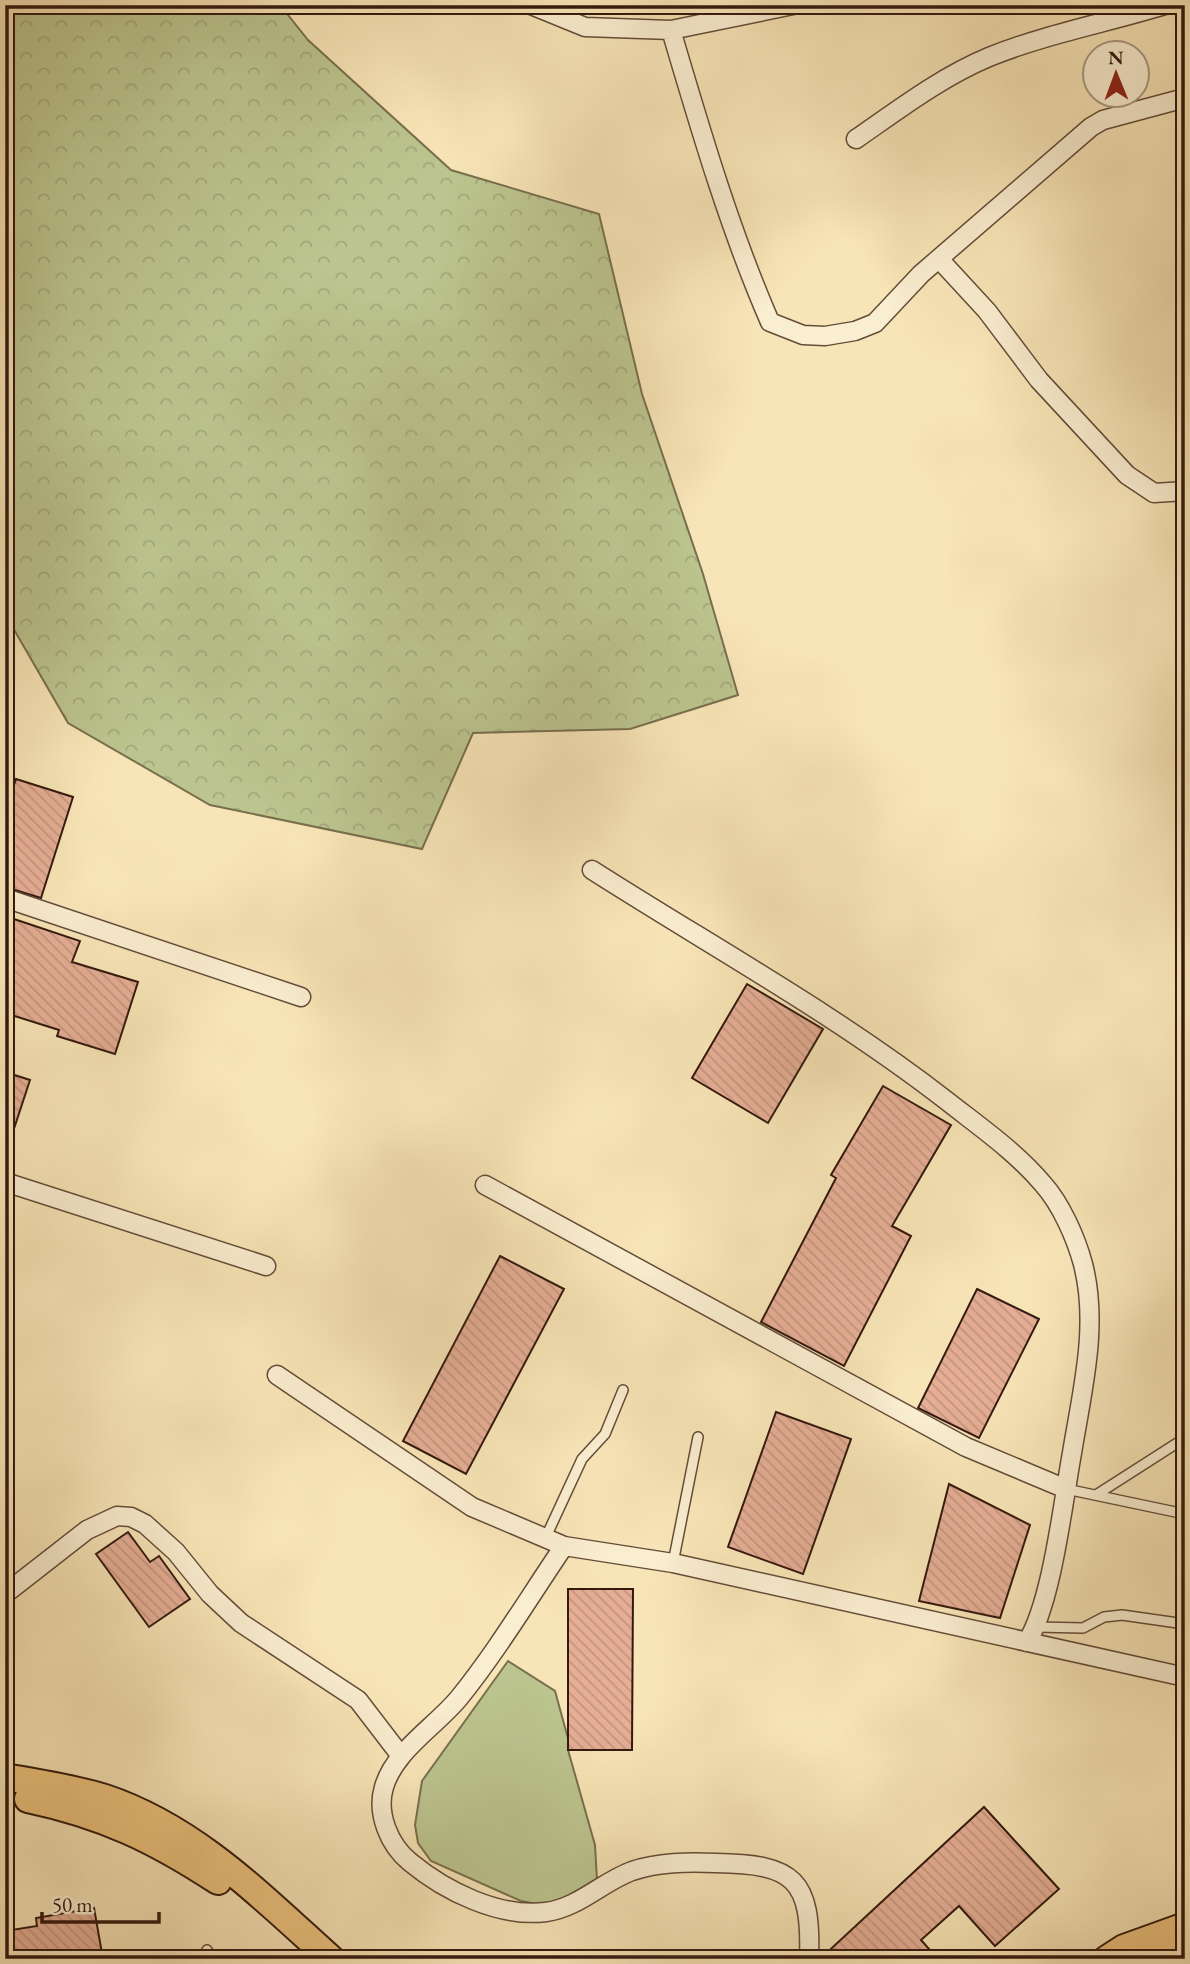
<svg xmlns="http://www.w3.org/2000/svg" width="1190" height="1964" font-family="'EB Garamond',serif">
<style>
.forest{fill:url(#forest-crowns);stroke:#786f4e;stroke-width:2}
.garden{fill:#bcc58f;stroke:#786f4e;stroke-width:2}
.building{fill:url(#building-back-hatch);stroke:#33190e;stroke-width:2}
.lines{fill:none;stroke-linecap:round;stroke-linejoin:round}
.lane-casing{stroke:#644c38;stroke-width:12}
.street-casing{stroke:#644c38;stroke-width:21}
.primary-casing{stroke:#33190e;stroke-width:30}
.lane{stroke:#faeed0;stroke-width:9}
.street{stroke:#faeed0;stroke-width:18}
.primary{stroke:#ecc27c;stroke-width:26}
</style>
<defs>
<pattern id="forest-crowns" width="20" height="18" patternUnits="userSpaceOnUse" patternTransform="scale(1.75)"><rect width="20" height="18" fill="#bcc58f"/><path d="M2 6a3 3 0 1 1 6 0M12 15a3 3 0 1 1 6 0" fill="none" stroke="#a2a97a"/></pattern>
<pattern id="building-back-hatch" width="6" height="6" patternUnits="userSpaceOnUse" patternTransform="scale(1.75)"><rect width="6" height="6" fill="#e5ae95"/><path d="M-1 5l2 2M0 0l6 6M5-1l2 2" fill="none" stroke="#c5957f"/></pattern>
</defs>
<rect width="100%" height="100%" fill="#f8e5b7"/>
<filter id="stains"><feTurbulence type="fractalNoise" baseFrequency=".00286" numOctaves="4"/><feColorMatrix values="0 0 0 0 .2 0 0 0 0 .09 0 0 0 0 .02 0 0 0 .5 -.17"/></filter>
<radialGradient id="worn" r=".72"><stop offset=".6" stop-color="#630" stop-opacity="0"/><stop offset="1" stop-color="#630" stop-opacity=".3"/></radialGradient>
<path class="forest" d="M5,5h275l28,35 143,130 148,44 43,180 61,180 35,121 -108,34 -157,4 -51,116 -212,-44 -142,-82 -63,-109z"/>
<path class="garden" d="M508,1661l47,30 14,51 -1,8 27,95 2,35 -40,28 -36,-7 -90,-40 -13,-18 -3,-18 7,-44z"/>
<path class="building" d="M16,779l57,18 -32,101 -36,-11v-75z
M5,916l75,25 -8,21 66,20 -23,72 -58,-18 2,-6 -54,-17z
M747,984l76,45 -55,94 -76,-45z
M5,1072l25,8 -22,67h-3z
M883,1086l68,39 -59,101 19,10 -67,130 -83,-44 75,-144 -5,-3z
M500,1256l64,33 -98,185 -63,-33z
M977,1289l62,30 -60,119 -61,-30z
M776,1412l75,27 -48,135 -75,-27z
M949,1484l81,41 -30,93 -81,-17z
M128,1532l22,30 9,-6 31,43 -41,28 -53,-73z
M568,1589h65l-1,161h-64z
M984,1807l75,82 -64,57 -36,-40 -38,34 17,19h-118z
M94,1908l9,51h-98v-28l32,-5 -1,-8z"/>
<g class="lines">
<defs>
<path id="lane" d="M1066,1489l119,25
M1096,1495l89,-57
M545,1539l37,-80 23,-25 18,-44
M673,1563l25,-126
M1037,1627l46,1 21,-11 18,-2 63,9
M207,1950l6,9"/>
<path id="street" d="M531,5l54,22 86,3 122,-25
M671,30c29,98 58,198 99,292l33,13 22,1 30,-5 20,-8 46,-49 170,-147 12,-7 82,-22
M856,139c42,-29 85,-62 133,-82 57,-23 117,-34 176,-52
M939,259l48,52 52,69 88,95 27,18 31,-2
M592,870c119,76 243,144 355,231 33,26 68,50 96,83 18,20 33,54 40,80 16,62 -1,127 -11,189 -9,49 -20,149 -45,189
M5,898l296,99
M5,1182l261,84
M485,1185l481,262 100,42
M277,1375l195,132 92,39 109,17 512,114
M564,1546c-34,50 -67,105 -105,152 -24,29 -64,52 -75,89 -8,26 5,58 26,75 35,29 89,56 136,50 32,-4 56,-30 86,-41 27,-9 55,-9 84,-8 78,1 96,16 93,96
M5,1594l82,-64 30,-14 14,1 14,7 31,28 34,42 31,29 117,77 43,56"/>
<path id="primary" d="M5,1777c34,6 68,11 100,21 90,30 157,99 226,161
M28,1799c75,16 126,40 190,82
M1107,1959l17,-11 61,-22
M1150,1959l35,-16"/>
</defs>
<use href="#lane" class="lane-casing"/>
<use href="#street" class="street-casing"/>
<use href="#primary" class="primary-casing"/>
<use href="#lane" class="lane"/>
<use href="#street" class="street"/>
<use href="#primary" class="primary"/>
</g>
<rect width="1190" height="1964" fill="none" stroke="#f8e5b7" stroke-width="28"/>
<rect x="7" y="7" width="1176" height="1950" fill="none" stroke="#33190e" stroke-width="3.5"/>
<rect x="14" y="14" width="1162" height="1936" fill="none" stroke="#33190e" stroke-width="2"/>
<g transform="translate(1116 74) rotate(359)"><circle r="33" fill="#faeed0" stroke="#aa9982" stroke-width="2"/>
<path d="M0-5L12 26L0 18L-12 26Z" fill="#8f2418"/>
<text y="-10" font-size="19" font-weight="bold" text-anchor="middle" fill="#33190e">N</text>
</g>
<path d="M42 1912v10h117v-10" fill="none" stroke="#33190e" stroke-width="3.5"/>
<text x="52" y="1912" font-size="21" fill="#33190e" stroke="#faeed0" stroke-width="5" paint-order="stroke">50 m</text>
<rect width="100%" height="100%" filter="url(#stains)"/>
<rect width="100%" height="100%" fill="url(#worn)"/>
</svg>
